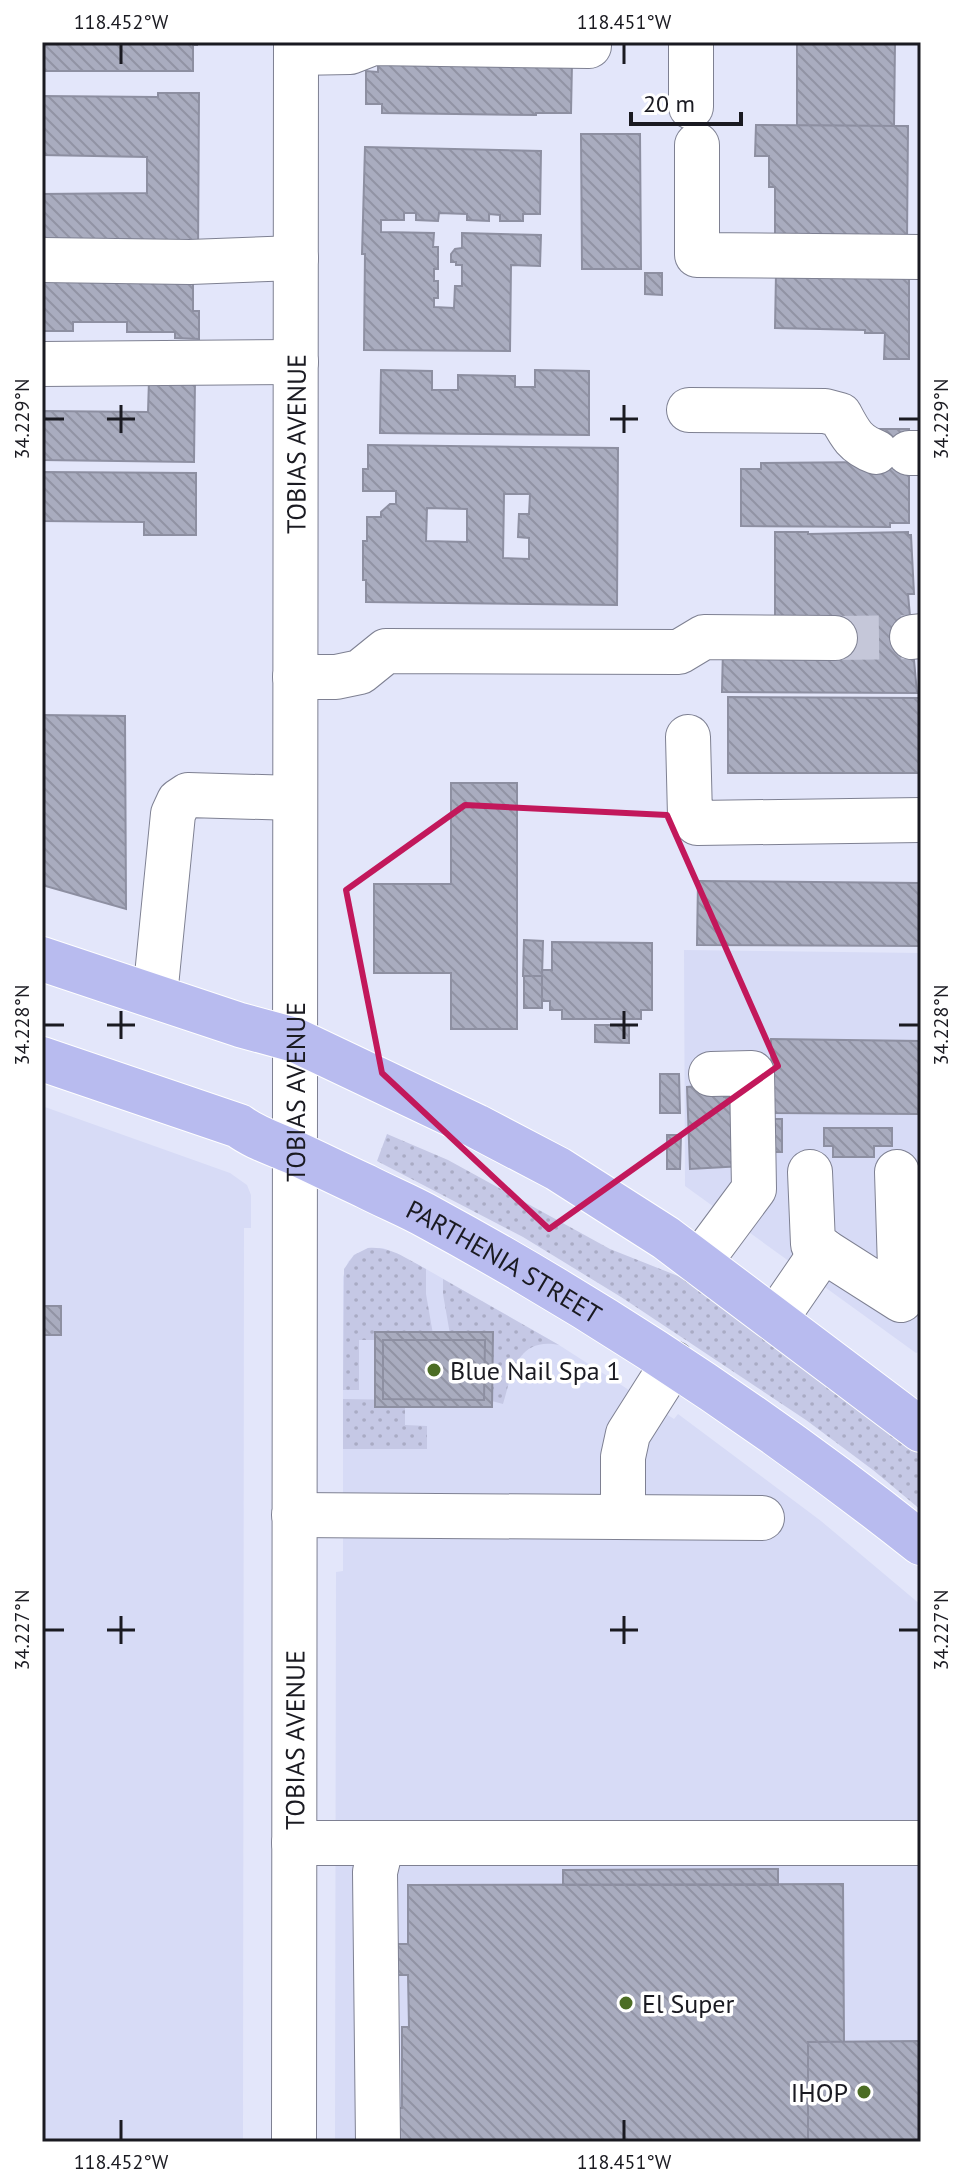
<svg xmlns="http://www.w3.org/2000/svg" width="963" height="2184" font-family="'PT Sans',sans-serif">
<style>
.built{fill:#d7dbf6}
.grass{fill:url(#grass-dots)}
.building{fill:url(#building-back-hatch);stroke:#8d8fa1;stroke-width:2;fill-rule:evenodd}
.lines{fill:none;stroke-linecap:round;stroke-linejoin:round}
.minor-tunnel{stroke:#c5c7d9;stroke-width:44;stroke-dasharray:44 22;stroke-linecap:butt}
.minor-casing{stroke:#7e8092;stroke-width:46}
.major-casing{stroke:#fff;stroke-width:46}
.minor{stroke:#fff;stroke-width:44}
.major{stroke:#b8bbef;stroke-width:44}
.marked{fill:none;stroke:#c2185b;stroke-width:6;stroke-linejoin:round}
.ticks{fill:none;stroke:#1a1a21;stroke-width:3}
.poi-dot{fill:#4c6d24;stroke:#fff;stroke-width:3}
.labels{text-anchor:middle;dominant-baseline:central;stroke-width:7;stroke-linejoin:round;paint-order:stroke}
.street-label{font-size:26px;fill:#1a1a21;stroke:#fff}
.poi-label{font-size:26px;fill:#1a1a21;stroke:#fff;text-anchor:start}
.neatline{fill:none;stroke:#1a1a21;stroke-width:3}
.ticks-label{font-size:20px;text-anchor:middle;fill:#1a1a21}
</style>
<defs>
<pattern id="grass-dots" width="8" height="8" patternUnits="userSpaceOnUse" patternTransform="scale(2)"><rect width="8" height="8" fill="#c5c8e5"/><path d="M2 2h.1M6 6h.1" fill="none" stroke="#a9abc4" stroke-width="1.8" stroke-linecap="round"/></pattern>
<pattern id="building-back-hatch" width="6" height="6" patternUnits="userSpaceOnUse" patternTransform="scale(2)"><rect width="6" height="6" fill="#a9acbf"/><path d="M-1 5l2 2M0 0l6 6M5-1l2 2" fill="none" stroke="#9193a4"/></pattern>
</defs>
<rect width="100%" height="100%" fill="#e3e6fa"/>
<path class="built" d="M684,950l237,3v398l-5,2 -231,-167z
M42,1106l188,67 17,12 4,10v33h-7l-1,914h-201z
M368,1248h15l7,3 36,18 133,76 115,74 4,-5 143,107 100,84v537h-586l1,-570 7,-1v-294l5,-15 6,-7z"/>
<path class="grass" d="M387,1134l61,26 162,89 68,27 38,21 175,131 30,26v56l-48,-40 -67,-50 -185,-123 -98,-60 -146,-76z
M368,1248c22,-2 39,11 58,21v25l8,46h-75v50h-16l1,-121 10,-14z
M443,1279l116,66c-42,-8 -47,28 -56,59l-15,-4 -37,-60 -8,-46z
M343,1399l62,1v25l22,1v23h-84z"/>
<path class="building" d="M42,42h155v3h-4v26h-151z
M797,42h98l-1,84 -97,-1z
M378,52l194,11 -1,50h-35v2l-154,-2v-9h-16v-33l12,1z
M158,93h41l-1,166 -156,-5v-60l105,-1v-36l-105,-2v-59l116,1z
M756,125l152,1 -1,116 -132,-1v-54h-6v-31h-14z
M581,134h59l1,135h-59z
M365,147l176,4 -1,63h-17v7h-23v-6l-11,-1v7l-22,-1v-6l-28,-1 -1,8 -22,-1v-7h-12v7h-23v12l53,1 -1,14h5v22h-4v12h4v17h-4v9l20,1 1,-22h7v-21h-6v-3h-5v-8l4,-5 7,-1v-15l79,2 -1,31 -29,-1 -1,86 -146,-1 1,-96h-3z
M42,272l151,2v37h6v28l-24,-1v-6h-48v-10h-54v9h-31z
M645,273h17v22l-17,-1z
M776,274l133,2v83h-25l1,-26h-20v-3l-90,-2z
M381,370l51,1v19h26v-15l57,1v11h20v-17l54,1v64l-209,-2z
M195,379l-1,83 -152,-2v-49l106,1 1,-32z
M876,429h33v94h-19v4l-149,-1v-57h20v-6l115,-1z
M368,445l250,3 -1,157 -251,-3v-22h-3v-39h4v-24h14v-5l9,-8h6v-13h-33v-22h5zM504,494h26l-1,20h-10l-1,23 11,1v21l-26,-1zM427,508l40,1v33l-41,-1z
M42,472l154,1v62h-52v-13l-102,-1z
M775,532h33v2l100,-2v3h3l3,59h-6l9,99 -195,-1 1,-44 52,-21z
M728,697l193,1v75h-193z
M42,715l83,1 1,193 -84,-24z
M451,783h66v246h-66v-56h-77v-89h77z
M698,881l223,2v63l-224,-1z
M524,940l19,1 -1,35h-19z
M552,942l100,1v67h-11v9h-79v-9h-12v-9h-8v-31h10z
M524,976h18v32h-18z
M595,1025h34v18l-34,-1z
M771,1039l150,2v70h-3v3l-146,-1z
M660,1074h19l1,39h-20z
M700,1086l23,5 1,6h16l3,69 -53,3 -3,-82z
M768,1119h14v33h-14z
M824,1128h68v18h-18v11h-41v-11h-9z
M667,1135h14l-1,34h-13z
M42,1306h19v29h-19z
M375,1332h118l-1,75h-117zM383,1340h102l-1,60 -101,-1z
M383,1340h102l-1,60 -101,-1z
M778,1869v16h-215v-15z
M843,1884l1,158h-36v100l-419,-1v-33h13v-81h7l-1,-52h-16v-31h16v-59z
M921,2041v101h-113v-100z"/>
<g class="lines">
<path class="minor-tunnel" d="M835,638l77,-1"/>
<defs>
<g id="minor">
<path d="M691,42v65"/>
<path d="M296,53l54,-1 23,-9 216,3v-4"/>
<path d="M697,145v110l224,2"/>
<path d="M42,260l148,2 106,-4"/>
<path d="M42,364l254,-2"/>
<path d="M689,410l136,1 15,4c10,19 15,29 36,37"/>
<path d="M909,453h12"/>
<path d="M912,637l9,-1"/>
<path d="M295,677h41l24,-5 26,-21 293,1 25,-15 131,1"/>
<path d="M688,737l2,79 7,7 224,-3"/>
<path d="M155,996l18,-182 6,-13 9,-6 107,3"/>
<path d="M810,1172l3,72 88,56 -4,-128"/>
<path d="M699,1263l55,-74 -2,-116 -41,1"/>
<path d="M775,1320l48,-70"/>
<path d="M294,1515l468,3"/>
<path d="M623,1516v-59l5,-23 45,-71"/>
<path d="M294,1843h627"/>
<path id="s1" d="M294,2142l2,-2100"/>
<path d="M378,2142l-3,-270 7,-29"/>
</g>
<g id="major">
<path d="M42,959l198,66 55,15 181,86 82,43 108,69 255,192"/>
<path id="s2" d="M42,1059l197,67c16,12 36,18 54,26 24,11 48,23 72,34 21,11 44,20 65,32 173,94 337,203 491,325"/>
</g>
</defs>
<use href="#minor" class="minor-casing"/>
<use href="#major" class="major-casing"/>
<use href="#minor" class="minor"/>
<use href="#major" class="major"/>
</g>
<path class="marked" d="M465,805l202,10 111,251 -229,163 -167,-156 -36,-183z"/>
<path class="ticks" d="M121,44v20M624,44v20M121,405v28M624,405v28M44,419h20M107,419h28M610,419h28M899,419h20M121,1011v28M624,1011v28M44,1025h20M107,1025h28M610,1025h28M899,1025h20M121,1616v28M624,1616v28M44,1630h20M107,1630h28M610,1630h28M899,1630h20M121,2120v20M624,2120v20"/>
<g class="poi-dot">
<circle cx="434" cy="1370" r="8"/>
<circle cx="626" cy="2003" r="8"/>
<circle cx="864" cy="2092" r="8"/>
</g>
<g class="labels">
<g class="street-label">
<text stroke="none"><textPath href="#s1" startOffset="1698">TOBIAS AVENUE</textPath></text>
<text stroke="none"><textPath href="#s1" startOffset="1050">TOBIAS AVENUE</textPath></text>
<text stroke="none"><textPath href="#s2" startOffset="506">PARTHENIA STREET</textPath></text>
<text stroke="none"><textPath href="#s1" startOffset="402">TOBIAS AVENUE</textPath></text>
</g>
<g class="poi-label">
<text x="450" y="1370">Blue Nail Spa 1</text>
<text x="642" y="2003">El Super</text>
<text x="848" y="2092" text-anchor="end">IHOP</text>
</g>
</g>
<rect width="963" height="2184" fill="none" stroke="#ffffff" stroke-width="88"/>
<path d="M631 112v12h110v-12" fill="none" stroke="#1a1a21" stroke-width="4"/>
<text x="643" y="112" font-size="24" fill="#1a1a21" stroke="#ffffff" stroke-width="6" paint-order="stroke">20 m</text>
<rect x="44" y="44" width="875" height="2096" class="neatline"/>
<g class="ticks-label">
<text x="121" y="29">118.452°W</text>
<text x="624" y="29">118.451°W</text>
<text transform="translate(22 419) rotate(-90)" y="7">34.229°N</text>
<text transform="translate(941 419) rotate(-90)" y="7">34.229°N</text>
<text transform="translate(22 1025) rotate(-90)" y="7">34.228°N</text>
<text transform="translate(941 1025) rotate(-90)" y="7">34.228°N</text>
<text transform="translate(22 1630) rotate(-90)" y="7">34.227°N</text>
<text transform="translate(941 1630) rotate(-90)" y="7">34.227°N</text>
<text x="121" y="2169">118.452°W</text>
<text x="624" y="2169">118.451°W</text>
</g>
</svg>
